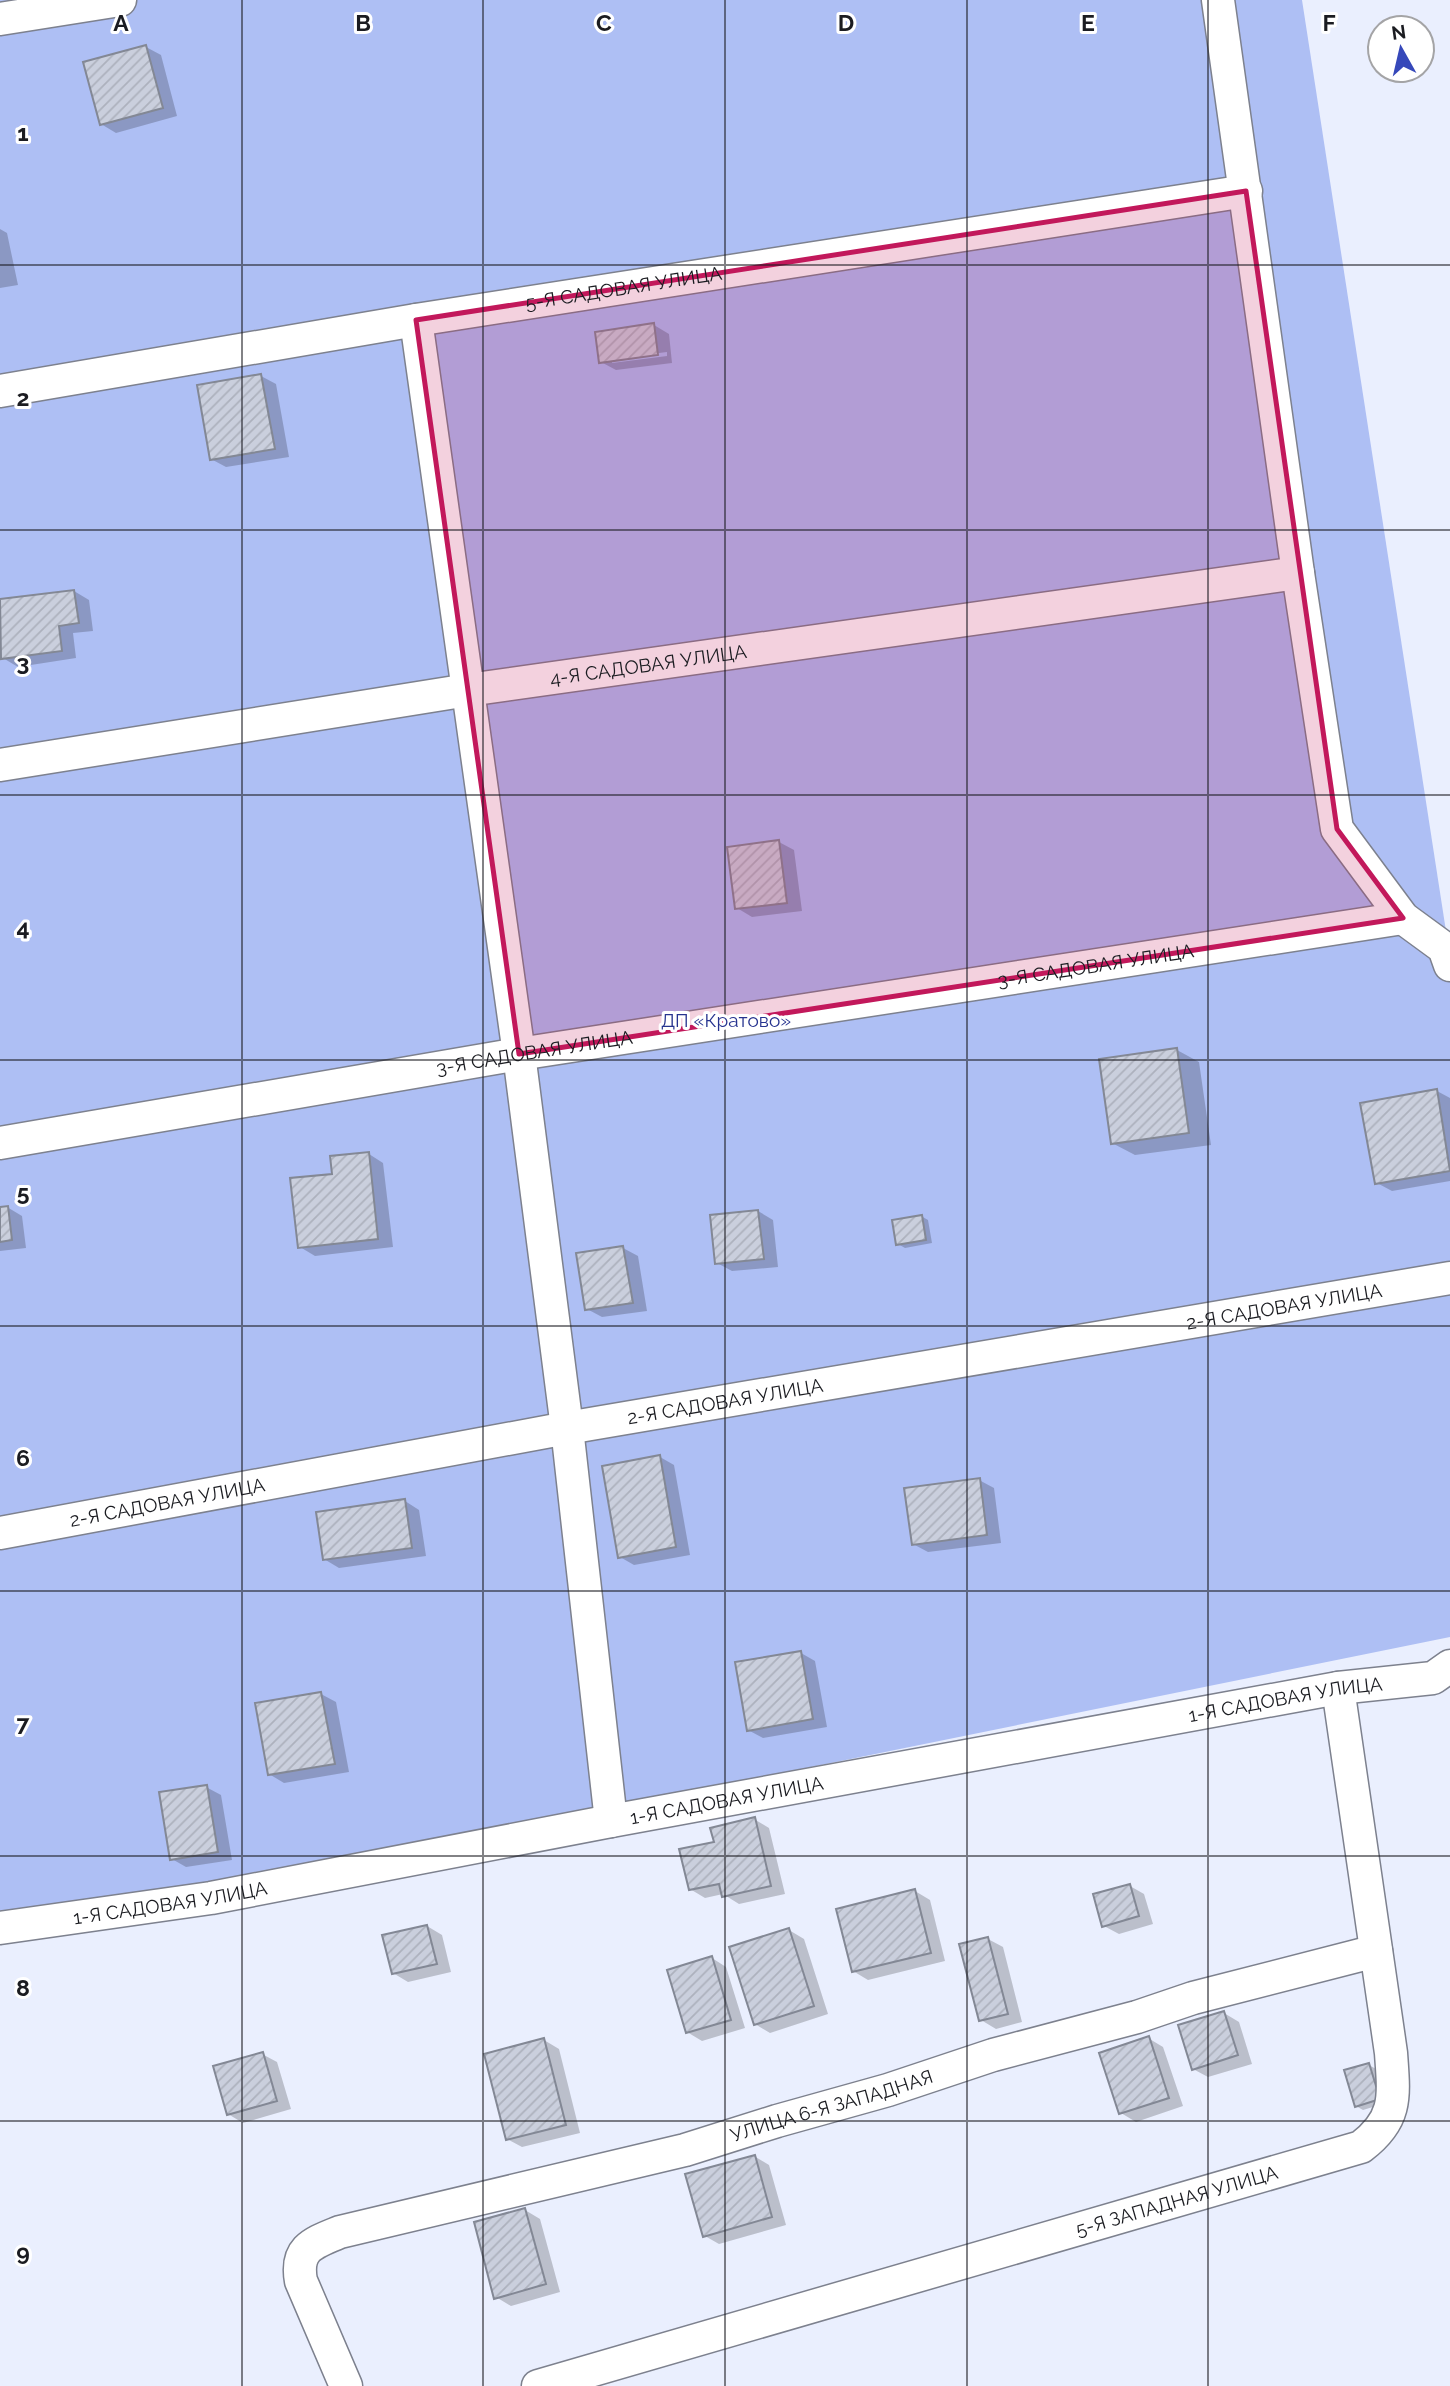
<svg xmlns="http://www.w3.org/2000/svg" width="1450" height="2386" font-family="Raleway,sans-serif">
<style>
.green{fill:#aebff4}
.shadow{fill:#0003;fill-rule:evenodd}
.building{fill:url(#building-hatch);stroke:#838895;stroke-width:2}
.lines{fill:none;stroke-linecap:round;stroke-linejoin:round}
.minor-casing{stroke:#7d818e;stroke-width:35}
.minor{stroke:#fff;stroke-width:32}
.marked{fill:#c2185b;fill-opacity:0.2;stroke:#c2185b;stroke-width:5;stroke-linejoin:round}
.grid{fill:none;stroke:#1b1c21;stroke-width:2;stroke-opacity:0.55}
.labels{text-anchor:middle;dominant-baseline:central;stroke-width:6;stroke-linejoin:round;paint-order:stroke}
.street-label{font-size:19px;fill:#1b1c21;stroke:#fff}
.park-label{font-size:19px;fill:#26338f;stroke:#fff}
.grid-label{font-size:23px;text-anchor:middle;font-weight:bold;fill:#1b1c21;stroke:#fff;stroke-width:6;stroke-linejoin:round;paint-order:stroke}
</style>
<defs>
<pattern id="building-hatch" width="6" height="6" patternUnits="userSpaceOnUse" patternTransform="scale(1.75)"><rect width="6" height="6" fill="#cacfdd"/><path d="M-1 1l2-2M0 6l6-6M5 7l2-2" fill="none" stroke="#adb1bd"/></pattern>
</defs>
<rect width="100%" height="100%" fill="#eaeffe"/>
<path class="green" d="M0,0h1302l148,957v680l-1450,295z"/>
<path class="shadow" d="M146,47l15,8 16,61 -61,17 -15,-9z
M0,229l7,4 11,52 -18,3z
M654,325l15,9 3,29 -56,7 -15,-8zM667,352v4l-55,7v-4z
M261,376l15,8 13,73 -63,10 -15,-8z
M74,591l15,9 4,31 -20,2 3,25 -58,9 -15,-9 -3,-22v-35z
M779,842l15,8 8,61 -50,6 -15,-9z
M1177,1050l22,12 12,83 -76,10 -23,-12z
M1437,1091l13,7v83l-58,10 -15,-8z
M369,1154l14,9 10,84 -78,9 -15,-9 34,-72z
M7,1207l15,9 4,32 -26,3v-43z
M758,1211l15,9 5,47 -46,4 -15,-8z
M921,1216l7,4 4,23 -27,5 -7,-4z
M623,1248l15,8 9,55 -45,6 -15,-8z
M660,1457l14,8 16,90 -56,10 -14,-8z
M979,1480l15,8 7,55 -73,9 -15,-8z
M405,1501l14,9 7,46 -87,12 -15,-9z
M801,1653l14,8 12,66 -64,11 -15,-8z
M321,1694l15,8 13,70 -65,11 -15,-9z
M206,1787l15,8 11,65 -46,7 -14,-8z
M754,1819l15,9 16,66 -46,10 -16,-10 -18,4 -15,-9 26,-46z
M1130,1886l14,8 9,30 -34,10 -15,-8z
M915,1891l15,9 15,61 -77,19 -15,-9z
M427,1926l15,9 9,37 -43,10 -15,-9z
M789,1930l15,9 24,75 -58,19 -15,-9z
M988,1939l15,8 19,75 -26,7 -15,-9z
M712,1958l14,9 19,61 -43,13 -15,-9z
M1224,2013l15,9 13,42 -44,13 -15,-8z
M1148,2038l15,9 20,59 -47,16 -15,-9z
M544,2040l15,9 21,84 -58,14 -15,-8z
M262,2054l15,8 14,47 -48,14 -15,-9z
M1369,2065l7,4 10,34 -23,7 -7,-4z
M754,2156l15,9 17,60 -67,19 -14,-8z
M525,2210l15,9 20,73 -49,14 -15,-9z"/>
<path class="building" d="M146,45l17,63 -63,17 -17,-63z
M654,323l4,32 -59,8 -4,-31z
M261,374l14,75 -65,11 -13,-75z
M74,590l5,33 -20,3 3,25 -61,8 -1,-60z
M779,840l8,63 -52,6 -8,-62z
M1177,1048l12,85 -78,11 -12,-85z
M1437,1089l13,82 -75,13 -15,-81z
M369,1152l9,87 -80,9 -8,-70 42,-4 -2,-18z
M8,1206l4,34 -12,2v-35z
M758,1210l6,49 -49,5 -5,-49z
M922,1215l4,25 -30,5 -4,-25z
M623,1246l10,57 -48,7 -9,-57z
M660,1455l16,92 -58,11 -16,-92z
M980,1478l7,57 -75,10 -8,-57z
M405,1499l7,49 -89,12 -7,-48z
M801,1651l12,68 -66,12 -12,-69z
M321,1692l14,72 -67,11 -13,-72z
M207,1785l11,67 -48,8 -11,-68z
M755,1817l16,69 -49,11 -3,-13 -30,6 -10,-41 35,-7 -4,-14z
M1130,1884l9,32 -37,11 -9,-33z
M915,1889l16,64 -79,19 -16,-63z
M427,1925l10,39 -45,10 -10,-39z
M789,1928l25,78 -60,19 -25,-78z
M988,1937l20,77 -29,7 -20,-77z
M712,1956l19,64 -45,13 -19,-63z
M1224,2011l14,44 -46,15 -14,-45z
M1149,2036l20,62 -50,16 -20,-61z
M544,2038l22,87 -60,15 -22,-86z
M263,2052l14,49 -50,14 -14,-49z
M1369,2063l11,36 -25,8 -11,-37z
M755,2155l17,62 -69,20 -18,-63z
M525,2208l21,76 -52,15 -20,-77z"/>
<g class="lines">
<defs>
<g id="minor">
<path d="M1218,0l80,573 39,256 66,89 41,30 6,17"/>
<path d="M0,19l120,-19"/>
<path d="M416,320l103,734 48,374 44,393"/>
<path id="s1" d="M0,391l416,-71 830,-129"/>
<path id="s2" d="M0,765l468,-75 830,-117"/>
<path id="s3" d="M0,1143l519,-89 884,-136"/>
<path id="s4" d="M0,1533l567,-105 883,-150"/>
<path id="s5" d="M0,1928l211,-30 400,-77 727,-133 95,-10 17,-12"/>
<path id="s6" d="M346,2386l-45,-105c-6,-33 12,-38 39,-49l345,-82 92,-29 111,-31 105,-35 144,-38 56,-19 183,-47"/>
<path id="s7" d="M538,2386l823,-239c37,-28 33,-51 30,-94l-53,-365"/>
</g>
</defs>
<use href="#minor" class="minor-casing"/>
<use href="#minor" class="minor"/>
</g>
<path class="marked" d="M1246,191l91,638 66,89 -884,136 -103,-734z"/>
<path class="grid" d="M242,0v2386M483,0v2386M725,0v2386M967,0v2386M1208,0v2386M0,265h1450M0,530h1450M0,795h1450M0,1060h1450M0,1326h1450M0,1591h1450M0,1856h1450M0,2121h1450"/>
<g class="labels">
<g class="street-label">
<text stroke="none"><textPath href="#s1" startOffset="632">5-Я САДОВАЯ УЛИЦА</textPath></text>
<text stroke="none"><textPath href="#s2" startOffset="656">4-Я САДОВАЯ УЛИЦА</textPath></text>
<text stroke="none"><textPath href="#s3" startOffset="1110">3-Я САДОВАЯ УЛИЦА</textPath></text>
<text stroke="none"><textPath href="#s3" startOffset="542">3-Я САДОВАЯ УЛИЦА</textPath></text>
<text stroke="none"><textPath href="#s4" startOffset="1304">2-Я САДОВАЯ УЛИЦА</textPath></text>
<text stroke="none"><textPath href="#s4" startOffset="737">2-Я САДОВАЯ УЛИЦА</textPath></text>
<text stroke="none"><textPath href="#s4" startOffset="170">2-Я САДОВАЯ УЛИЦА</textPath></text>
<text stroke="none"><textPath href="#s5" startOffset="1306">1-Я САДОВАЯ УЛИЦА</textPath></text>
<text stroke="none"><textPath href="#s5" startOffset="738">1-Я САДОВАЯ УЛИЦА</textPath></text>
<text stroke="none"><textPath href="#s5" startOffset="172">1-Я САДОВАЯ УЛИЦА</textPath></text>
<text stroke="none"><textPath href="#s6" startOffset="693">УЛИЦА 6-Я ЗАПАДНАЯ</textPath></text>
<text stroke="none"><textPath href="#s7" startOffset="665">5-Я ЗАПАДНАЯ УЛИЦА</textPath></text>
</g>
<g class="park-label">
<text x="726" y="1020">ДП «Кратово»</text>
</g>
</g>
<g class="grid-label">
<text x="121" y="31">A</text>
<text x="363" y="31">B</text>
<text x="604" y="31">C</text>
<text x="846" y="31">D</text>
<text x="1088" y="31">E</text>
<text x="1329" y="31">F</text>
<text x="23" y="141">1</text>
<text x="23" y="406">2</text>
<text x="23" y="671">3</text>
<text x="23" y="936">4</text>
<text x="23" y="1201">5</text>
<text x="23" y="1466">6</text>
<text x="23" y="1731">7</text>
<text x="23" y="1996">8</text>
<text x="23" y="2261">9</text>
</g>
<g transform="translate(1401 49) rotate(352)"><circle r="33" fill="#ffffff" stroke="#a4a4a6" stroke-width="2"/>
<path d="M0-5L12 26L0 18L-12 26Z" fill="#3648ba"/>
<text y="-10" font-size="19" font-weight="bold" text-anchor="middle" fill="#1b1c21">N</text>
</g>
</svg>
